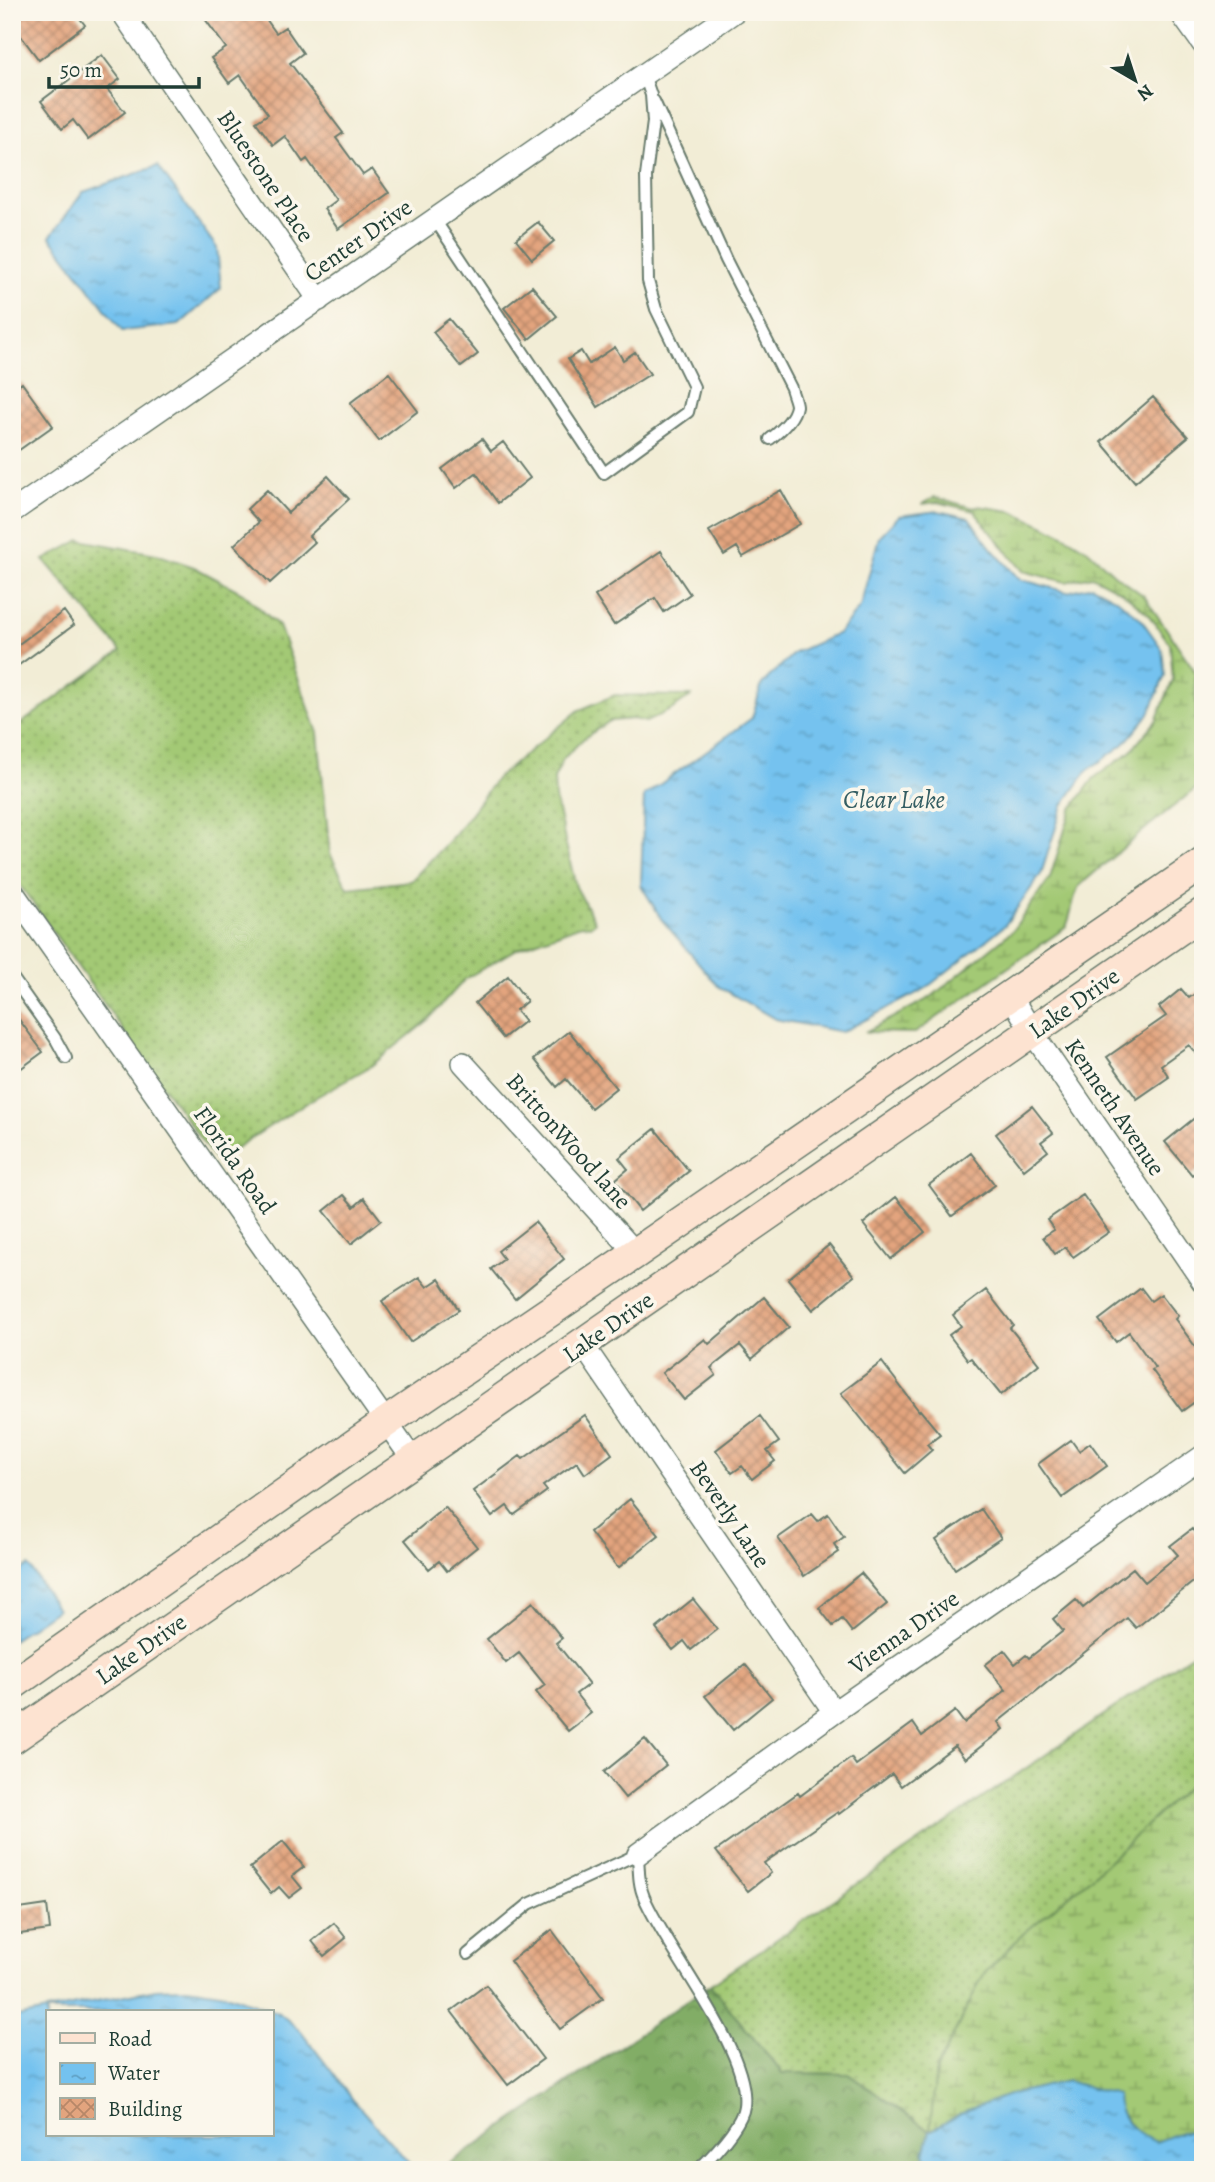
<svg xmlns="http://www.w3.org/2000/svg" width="1215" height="2182" font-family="Alegreya,serif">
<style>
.grass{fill:url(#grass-dots);stroke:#618354;stroke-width:2}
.forest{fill:url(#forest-crowns);stroke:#50754d;stroke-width:2}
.wetland{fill:url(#wetland-marsh);stroke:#618354;stroke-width:2}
.water{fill:url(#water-ripples);stroke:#4a8092;stroke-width:2;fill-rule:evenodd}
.building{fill:url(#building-cross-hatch)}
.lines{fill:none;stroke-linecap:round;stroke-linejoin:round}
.lane-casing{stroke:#697b6d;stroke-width:14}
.street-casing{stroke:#697b6d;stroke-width:24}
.secondary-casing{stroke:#697b6d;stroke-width:33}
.lane{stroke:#fff;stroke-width:10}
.street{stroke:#fff;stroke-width:21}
.secondary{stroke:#fde3d1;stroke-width:30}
.labels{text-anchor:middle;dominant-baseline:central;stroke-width:7;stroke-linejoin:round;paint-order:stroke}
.street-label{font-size:24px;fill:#1f3d34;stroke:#fbf7ec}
.water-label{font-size:26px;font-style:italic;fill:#345e63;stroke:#fbf7ec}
</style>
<defs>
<pattern id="grass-dots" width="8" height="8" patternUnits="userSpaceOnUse" patternTransform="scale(1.75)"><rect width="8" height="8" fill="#a3c974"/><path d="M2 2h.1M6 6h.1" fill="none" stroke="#84a460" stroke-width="1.8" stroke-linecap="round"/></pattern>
<pattern id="forest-crowns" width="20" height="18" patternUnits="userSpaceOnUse" patternTransform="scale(1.75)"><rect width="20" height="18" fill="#82ad66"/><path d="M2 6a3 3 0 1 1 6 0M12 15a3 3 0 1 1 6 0" fill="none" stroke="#6a8e55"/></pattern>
<pattern id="wetland-marsh" width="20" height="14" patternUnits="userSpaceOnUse" patternTransform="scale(1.75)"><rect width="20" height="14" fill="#a3c974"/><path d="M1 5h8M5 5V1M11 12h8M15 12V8" fill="none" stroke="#84a460"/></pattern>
<pattern id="water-ripples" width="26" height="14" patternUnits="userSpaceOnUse" patternTransform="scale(1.75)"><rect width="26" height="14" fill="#74c2ef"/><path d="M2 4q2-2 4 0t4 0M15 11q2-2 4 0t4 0" fill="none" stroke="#5f9fc2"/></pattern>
<pattern id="building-cross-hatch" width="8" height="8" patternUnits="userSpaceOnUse" patternTransform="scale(1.75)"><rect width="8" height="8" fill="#e3a47e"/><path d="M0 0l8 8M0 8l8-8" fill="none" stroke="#b78768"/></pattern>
</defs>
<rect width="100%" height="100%" fill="#fbf7ec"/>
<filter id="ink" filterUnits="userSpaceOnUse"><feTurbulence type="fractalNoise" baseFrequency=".0143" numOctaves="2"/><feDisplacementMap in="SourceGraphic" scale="14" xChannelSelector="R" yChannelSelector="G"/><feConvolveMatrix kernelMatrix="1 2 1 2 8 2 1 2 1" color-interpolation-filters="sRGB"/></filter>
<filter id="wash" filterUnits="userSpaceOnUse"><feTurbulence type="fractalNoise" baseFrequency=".00686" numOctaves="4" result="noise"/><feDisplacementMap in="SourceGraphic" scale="28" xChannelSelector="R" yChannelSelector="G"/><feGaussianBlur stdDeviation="1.57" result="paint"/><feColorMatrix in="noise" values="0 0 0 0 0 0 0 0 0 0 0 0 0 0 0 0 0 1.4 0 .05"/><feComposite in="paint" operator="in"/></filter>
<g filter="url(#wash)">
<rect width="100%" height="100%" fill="#f2edd6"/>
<path class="grass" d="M80,540l76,14 38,13 49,26 36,33 39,107 12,121 18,34 63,-7 44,-47 42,-56 82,-68 36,-15 76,1 -18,13 -27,13 -13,-3 -23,2 -27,18 -20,20 -9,20 1,19 21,89 19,35 -5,4 -9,-1 -65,24 -51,30 -38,42 -56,45 -67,38 -88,57 -204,-287v-144l109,-79 -77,-91z
M1203,1647v129l-8,4 -106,99 -66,55 -39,40 -48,95 -6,62 -82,-57 -66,-1 -72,-88z"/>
<path class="forest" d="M710,1985l72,88 66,1 82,57 -6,23 8,16h-492z"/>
<path class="wetland" d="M934,497l40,11 4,-2 34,5 48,22 28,17 26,24 30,22 51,75 2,62 6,20v22l-5,12 -48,38 -71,61c-7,13 -7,28 -13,41l-151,106 -50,-1 65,-34 82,-67 38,-53 21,-68 23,-32 36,-26 26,-31 17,-41 -3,-36 -23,-31 -25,-21 -30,-16 -26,6 -43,-11 -49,-60 -36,-9 -16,2z
M1203,1776v355l-22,1 -25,11 -20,-11 -19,-23 -187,22 6,-61 48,-96 39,-40 66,-55 106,-99z"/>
<path class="water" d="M158,166l59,82 4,40 -42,37 -57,6 -72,-94 33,-45z
M938,511l31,7 23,31 27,30 48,13 25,-6 25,13 23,19 22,31 3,26 -16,39 -25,30 -37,27 -24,34 -22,69 -36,51 -80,64 -83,43 -67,-13 -57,-33 -56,-66 -21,-35 3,-89 108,-78 10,-34 32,-31 45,-20 21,-26 19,-70 20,-21z
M29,1566l28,43 -45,31v-63z
M187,1988l39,6 53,19 22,18 53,70 61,69h-403v-152l144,-29zM271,2012v123h-224v-123z
M1067,2081l50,14c0,25 18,37 39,47l25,-10 22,-1v39h-271l-8,-16 6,-23 38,-21 43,-16z"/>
<g id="blocks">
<path class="building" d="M19,12h56l10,13 -46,35 -27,-36v-6z
M200,12h61l15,21 9,-6 18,26 -13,10 53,70 -7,5 27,37 9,-6 17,24 -51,36 -14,-20 12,-9 -29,-41 -4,3 -18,-26 -12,9 -17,-23 12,-8 -28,-39 -11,8 -18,-25 15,-10z
M102,55l18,24 -13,10 18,23 -37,28 -15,-20 -11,9 -21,-28z
M538,222l16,19 -22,18 -16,-20z
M532,286l25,30 -28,23 -25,-31z
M449,319l29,35 -17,13 -28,-35z
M615,347l8,13 12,-8 15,22 -52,33 -30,-48 13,-8 8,13z
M389,373l29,38 -39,30 -29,-38z
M22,383l31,43 -41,29v-65z
M1153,397l35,40 -53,45 -34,-40z
M482,439l9,12 12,-9 27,36 -32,25 -22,-30 -20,15 -14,-19z
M328,476l21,23 -40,37 6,6 -45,41 -36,-38 25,-23 -12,-13 20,-19 21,23z
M781,490l19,34 -57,33 -6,-10 -13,8 -15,-24z
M661,551l29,43 -26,18 -9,-14 -41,27 -19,-29z
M64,611l10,14 -62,45v-21z
M508,976l19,25 -11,9 9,11 -22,17 -28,-35z
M1203,988v74l-14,-17 -28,20 8,12 -32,22 -30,-42 59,-41 -7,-9 22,-18 8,9z
M12,1010l31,42 -31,23z
M569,1031l47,57 -25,20 -25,-29 -9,8 -23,-28z
M1032,1106l21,27 -12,9 7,9 -24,19 -28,-36z
M1203,1111v56l-11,8 -27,-33z
M655,1129l34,42 -49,40 -25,-31 13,-11 -9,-11z
M971,1153l24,32 -43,31 -23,-31z
M344,1195l10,12 10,-9 17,22 -30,24 -27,-33z
M1083,1195l26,37 -36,25 -7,-10 -11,7 -12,-17 11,-7 -7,-10z
M896,1197l29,35 -34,27 -28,-35z
M535,1222l29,37 -49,40 -24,-30 13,-10 -6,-8z
M829,1245l25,31 -41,34 -25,-31z
M419,1277l8,10 12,-8 20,31 -49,32 -28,-41z
M1141,1288l10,13 10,-7 17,22 -3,3 28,38v39l-21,15 -30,-41 3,-2 -26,-36 -13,10 -17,-22z
M986,1290l27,35 -3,3 29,36 -38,31 -30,-37 -3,2 -19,-25 12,-9 -8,-11z
M764,1297l25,30 -37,32 -12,-14 -29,23 5,7 -32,25 -22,-27 43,-34 4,5z
M882,1362l37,49 1,-1 20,24 -13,10 5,6 -27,23 -64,-80z
M585,1415l27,39 -27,20 -8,-12 -34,24 4,5 -33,24 -7,-9 -15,11 -19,-26 47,-35 3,3z
M760,1416l19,26 -12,9 8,10 -23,18 -10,-13 -10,7 -16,-23z
M1071,1440l8,11 11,-8 17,23 -45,32 -24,-34z
M630,1499l29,36 -41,33 -28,-36z
M445,1507l32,40 -30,24 -8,-10 -10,8 -24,-29z
M981,1509l20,29 -46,31 -19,-29z
M812,1514l6,7 10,-7 16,23 -10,7 5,8 -35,24 -26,-38z
M1192,1529l11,13v32l-67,54 -9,-10 -129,104 5,7 -38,30 -10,-13 -54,40 -9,-12 -53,40 -1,-2 -74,51 7,10 -23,18 -32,-40 82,-58 2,3 51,-38 5,7 57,-42 9,13 33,-25 9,12 42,-33 -21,-25 19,-15 11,14 11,-9 3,3 34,-27 -10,-12 23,-19 7,8 50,-40 12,14 33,-27 -8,-9z
M861,1573l26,31 -35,28 -10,-13 -9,7 -14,-18z
M693,1599l24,30 -26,21 -7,-9 -11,9 -17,-21z
M533,1602l29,36 -6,5 33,41 -13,10 15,19 -23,18 -32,-39 9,-7 -26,-32 -13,10 -19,-24z
M745,1664l27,34 -39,32 -28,-34z
M645,1739l21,26 -41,33 -21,-26z
M283,1841l21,26 -12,9 10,12 -13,10 -10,-11 -8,7 -21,-26z
M47,1905l3,25 -38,5v-25z
M334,1923l12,15 -22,18 -12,-15z
M552,1930l51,68 -43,31 -50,-68z
M486,1985l57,74 -35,26 -57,-74z"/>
</g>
</g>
<g filter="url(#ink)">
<use href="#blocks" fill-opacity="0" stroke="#697b6d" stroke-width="2"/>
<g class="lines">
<defs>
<path id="lane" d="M654,101l72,159 65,128c1,5 5,13 5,18 -2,13 -17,26 -26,33
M435,220l169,253 84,-61 6,-25 -38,-78 -8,-28 -2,-105 7,-54 -2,-27 -7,-20
M12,977l43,61 11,20
M468,1954l61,-50 109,-50c1,14 0,30 6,43 22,53 107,154 100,209 -2,19 -32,50 -46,64"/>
<path id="street" d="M122,12l197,288
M1180,12l23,32
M12,512l722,-500
M12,891l401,569
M1011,996l21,36 171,250
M463,1063l173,190
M583,1345l251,367
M638,1854l196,-142 369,-256"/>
<path id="secondary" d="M12,1685l376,-264 248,-168 567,-390
M12,1739l1191,-826"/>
</defs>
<use href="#lane" class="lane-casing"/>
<use href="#street" class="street-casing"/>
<use href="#secondary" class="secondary-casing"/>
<use href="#lane" class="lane"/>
<use href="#street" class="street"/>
<use href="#secondary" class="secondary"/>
</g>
</g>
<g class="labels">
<g class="street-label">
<text transform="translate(266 176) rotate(56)">Bluestone Place</text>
<text transform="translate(358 240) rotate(-35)">Center Drive</text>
<text transform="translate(1074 1003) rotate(-35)">Lake Drive</text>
<text transform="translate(1115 1107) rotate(56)">Kenneth Avenue</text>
<text transform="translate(569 1141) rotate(48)">BrittonWood lane</text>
<text transform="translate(235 1160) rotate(55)">Florida Road</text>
<text transform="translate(608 1327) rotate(-35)">Lake Drive</text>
<text transform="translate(730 1514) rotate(56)">Beverly Lane</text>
<text transform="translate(904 1632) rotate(-35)">Vienna Drive</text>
<text transform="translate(141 1649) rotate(-35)">Lake Drive</text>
</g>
<g class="water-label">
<text x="894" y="799">Clear Lake</text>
</g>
</g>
<rect width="1215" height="2182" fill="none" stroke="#fbf7ec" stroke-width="42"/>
<rect x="46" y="2010" width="228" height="126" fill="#fbf7ec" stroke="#a3ada2" stroke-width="2"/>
<rect x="60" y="2033" width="35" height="10" fill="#fde3d1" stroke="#a3ada2" stroke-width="2"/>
<text x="108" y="2046" font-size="21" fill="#1f3d34">Road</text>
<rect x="60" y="2063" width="35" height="21" fill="url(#water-ripples)" stroke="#a3ada2" stroke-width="2"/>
<text x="108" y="2080" font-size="21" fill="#1f3d34">Water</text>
<rect x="60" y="2098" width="35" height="21" fill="url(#building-cross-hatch)" stroke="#a3ada2" stroke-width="2"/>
<text x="108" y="2116" font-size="21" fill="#1f3d34">Building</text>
<g transform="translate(1135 80) rotate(141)" stroke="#fbf7ec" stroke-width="5" paint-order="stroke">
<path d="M0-5L12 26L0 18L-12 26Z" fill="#1f3d34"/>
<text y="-10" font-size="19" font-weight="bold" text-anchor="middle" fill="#1f3d34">N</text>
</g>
<path d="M49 77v10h150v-10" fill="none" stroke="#1f3d34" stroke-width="3.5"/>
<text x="60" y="77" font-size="21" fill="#1f3d34" stroke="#fbf7ec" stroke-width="5" paint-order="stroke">50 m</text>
</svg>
